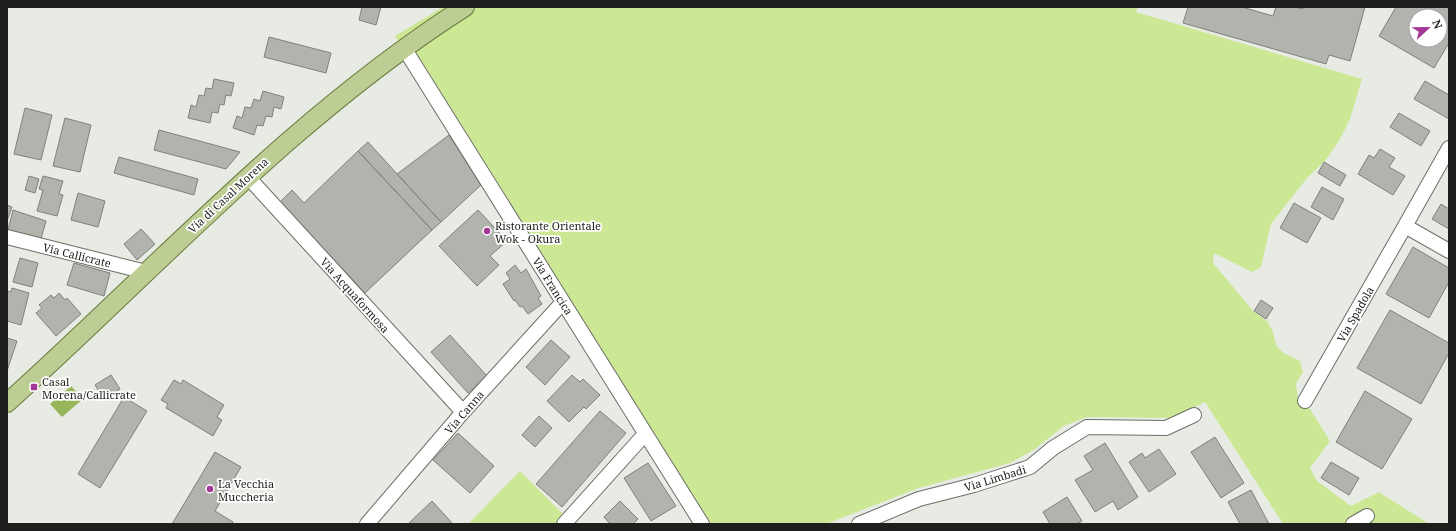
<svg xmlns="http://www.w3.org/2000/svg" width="1456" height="531" font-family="'Noto Serif',serif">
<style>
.green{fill:#cde895}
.water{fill:#99b55a}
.building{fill:#b1b3ad;stroke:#7f817b;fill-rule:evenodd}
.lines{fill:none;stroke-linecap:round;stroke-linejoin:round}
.minor-casing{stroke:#6c6e68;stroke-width:16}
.major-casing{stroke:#697c3c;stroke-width:20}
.minor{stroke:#fff;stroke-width:14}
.major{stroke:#bdce95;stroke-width:18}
.poi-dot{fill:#a43796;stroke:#fff;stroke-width:1.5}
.labels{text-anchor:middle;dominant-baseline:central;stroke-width:3.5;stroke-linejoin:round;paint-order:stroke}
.street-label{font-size:11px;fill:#1e1f1c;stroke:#fff}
.poi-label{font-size:11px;fill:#1e1f1c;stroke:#fff;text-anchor:start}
</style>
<rect width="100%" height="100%" fill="#e8ebe4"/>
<path class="green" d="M443,7h695l-2,5 226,67 -12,40 -11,22 -14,20 -18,17 -36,46 -10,43 -9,5 -38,-19 -1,10 41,49 13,9 6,11 3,13 6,7 18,9 3,11 -7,12 2,14 7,3 25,40 -20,27 7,13 34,25 28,-14 50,32h-146l-78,-122 -31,16 -87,-1 -23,9 -29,23 -25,14 -91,25 -93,36h-124l-307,-488z
M520,471l45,45 -8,8h-89z"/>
<path class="water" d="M71,386l12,13 -21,18 -12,-13z"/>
<path class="building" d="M362,7h19l-5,18 -17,-5z
M1188,7h54l31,9 3,-9h19l8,2 1,-2h61l-15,54 -21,-6 -3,9 -143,-41z
M1396,7h53v36l-15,25 -55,-32zM1416,16h24v24h-24z
M269,37l62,16 -5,20 -62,-16z
M214,79l20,4 -3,13 -5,-1 -2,10 -4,-1 -2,9 -6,-1 -2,11 -22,-5 3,-13 5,2 3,-12 5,1 2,-8 6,1z
M1425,81l24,14v24l-35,-20z
M263,91l21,6 -3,12 -7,-2 -2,10 -6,-1 -3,10 -6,-1 -3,10 -21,-7 4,-12 5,2 3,-11 6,1 3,-9 6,2z
M25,108l27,7 -11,45 -27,-6z
M1399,113l31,18 -9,15 -31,-19z
M65,118l26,7 -11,47 -27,-6z
M159,130l81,22 -14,17 -72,-19z
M449,135l32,50 -40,37 -44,-48z
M368,142l73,80 -9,8 -74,-79z
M1380,149l15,9 -6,9 16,9 -12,19 -35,-21 11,-19 5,3z
M358,151l74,79 -67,63 -85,-91 12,-12 12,13z
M119,157l79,22 -4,16 -80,-22z
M1324,162l22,13 -6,11 -22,-13z
M29,176l10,3 -4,14 -10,-3z
M43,176l20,5 -4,13 4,1 -6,21 -20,-5 6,-21 -4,-1z
M1322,187l22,12 -11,21 -22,-13z
M78,193l27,8 -7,26 -27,-7z
M1294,203l27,15 -14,25 -27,-15z
M1441,204l8,5v20l-17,-10z
M7,205l5,2 -5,14z
M13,210l33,11 -5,18 -33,-9z
M478,210l29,31 -17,15 9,9 -22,21 -38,-40z
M141,229l14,15 -18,16 -13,-16z
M1413,247l36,21v14l-20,36 -43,-24z
M20,258l18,5 -6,24 -19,-5z
M74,263l36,10 -6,23 -37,-11z
M515,265l6,8 5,-4 15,27 -3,2 4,6 -14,10 -6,-8 -2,1 -5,-7 -1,1 -11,-17 7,-5 -4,-6z
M12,288l17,5 -8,32 -14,-4v-30l4,1z
M59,293l6,7 2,-2 14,16 -25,22 -20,-23 6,-5 -3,-3 12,-10 3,3z
M1261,300l12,8 -7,11 -12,-8z
M1390,310l59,33v10l-28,51 -64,-36z
M450,335l37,41 -19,17 -37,-41z
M7,338l10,3 -10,30z
M551,340l19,17 -25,28 -19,-18z
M111,375l9,14 -16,10 -9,-14z
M572,375l8,7 3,-3 17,16 -14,14 -2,-2 -15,15 -22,-21z
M174,380l7,4 2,-4 41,25 -7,12 5,3 -9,16 -47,-28 2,-4 -7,-4z
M1365,391l47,28 -30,50 -46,-27z
M124,397l23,14 -47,77 -22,-14z
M600,411l26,22 -64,74 -26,-23z
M539,416l13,12 -17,19 -13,-12z
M458,433l36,33 -24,27 -37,-33z
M1215,437l29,46 -23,15 -30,-46z
M1105,443l33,54 -20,13 -5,-9 -18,11 -20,-32 18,-10 -9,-14z
M1159,449l17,25 -27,18 -20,-30 13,-9 3,5z
M215,452l26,15 -26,44 18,11 -1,2h-60z
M1331,462l28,16 -10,17 -28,-17z
M648,463l28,43 -25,15 -27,-43z
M1251,490l18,34h-29l-12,-22z
M1067,497l15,24 -5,3h-27l-7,-12z
M432,501l21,23h-45z
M620,501l18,18 -5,5h-23l-6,-7z"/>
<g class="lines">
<defs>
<path id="minor" d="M404,48l298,476
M1449,148l-44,78 44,25
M248,177l215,235
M7,237l139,35
M1305,401l100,-175
M367,524l96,-112 100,-110
M564,524l81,-90
M859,524l60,-25 55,-14 56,-18 23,-19 34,-21 79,1 28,-13
M1353,524l14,-8"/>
<path id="major" d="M7,403c150,-135 287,-287 458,-396"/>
</defs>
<use href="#minor" class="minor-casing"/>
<use href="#major" class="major-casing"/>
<use href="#minor" class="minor"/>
<use href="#major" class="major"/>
</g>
<g class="poi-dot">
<circle cx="487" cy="231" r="4"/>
<rect x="30" y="383" width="8" height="8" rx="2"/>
<circle cx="210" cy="489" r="4"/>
</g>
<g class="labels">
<g class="street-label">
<text transform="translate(228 195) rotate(-43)">Via di Casal Morena</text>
<text transform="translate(77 255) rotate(14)">Via Callicrate</text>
<text transform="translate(553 286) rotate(58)">Via Francica</text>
<text transform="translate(355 295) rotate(48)">Via Acquaformosa</text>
<text transform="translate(1355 314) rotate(-60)">Via Spadola</text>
<text transform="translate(464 412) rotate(-49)">Via Canna</text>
<text transform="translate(995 478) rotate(-17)">Via Limbadi</text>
</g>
<g class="poi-label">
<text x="495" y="225">Ristorante Orientale<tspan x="495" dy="13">Wok - Okura</tspan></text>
<text x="42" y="381">Casal<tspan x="42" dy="13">Morena/Callicrate</tspan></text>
<text x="218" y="483">La Vecchia<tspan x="218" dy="13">Muccheria</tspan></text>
</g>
</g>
<rect width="1456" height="531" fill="none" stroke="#1e1f1c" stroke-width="16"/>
<g transform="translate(1428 28) rotate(68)"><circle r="19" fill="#ffffff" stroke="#a5a5a4"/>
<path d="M0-3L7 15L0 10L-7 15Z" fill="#a43796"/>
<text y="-6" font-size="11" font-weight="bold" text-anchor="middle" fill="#1e1f1c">N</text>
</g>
</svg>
